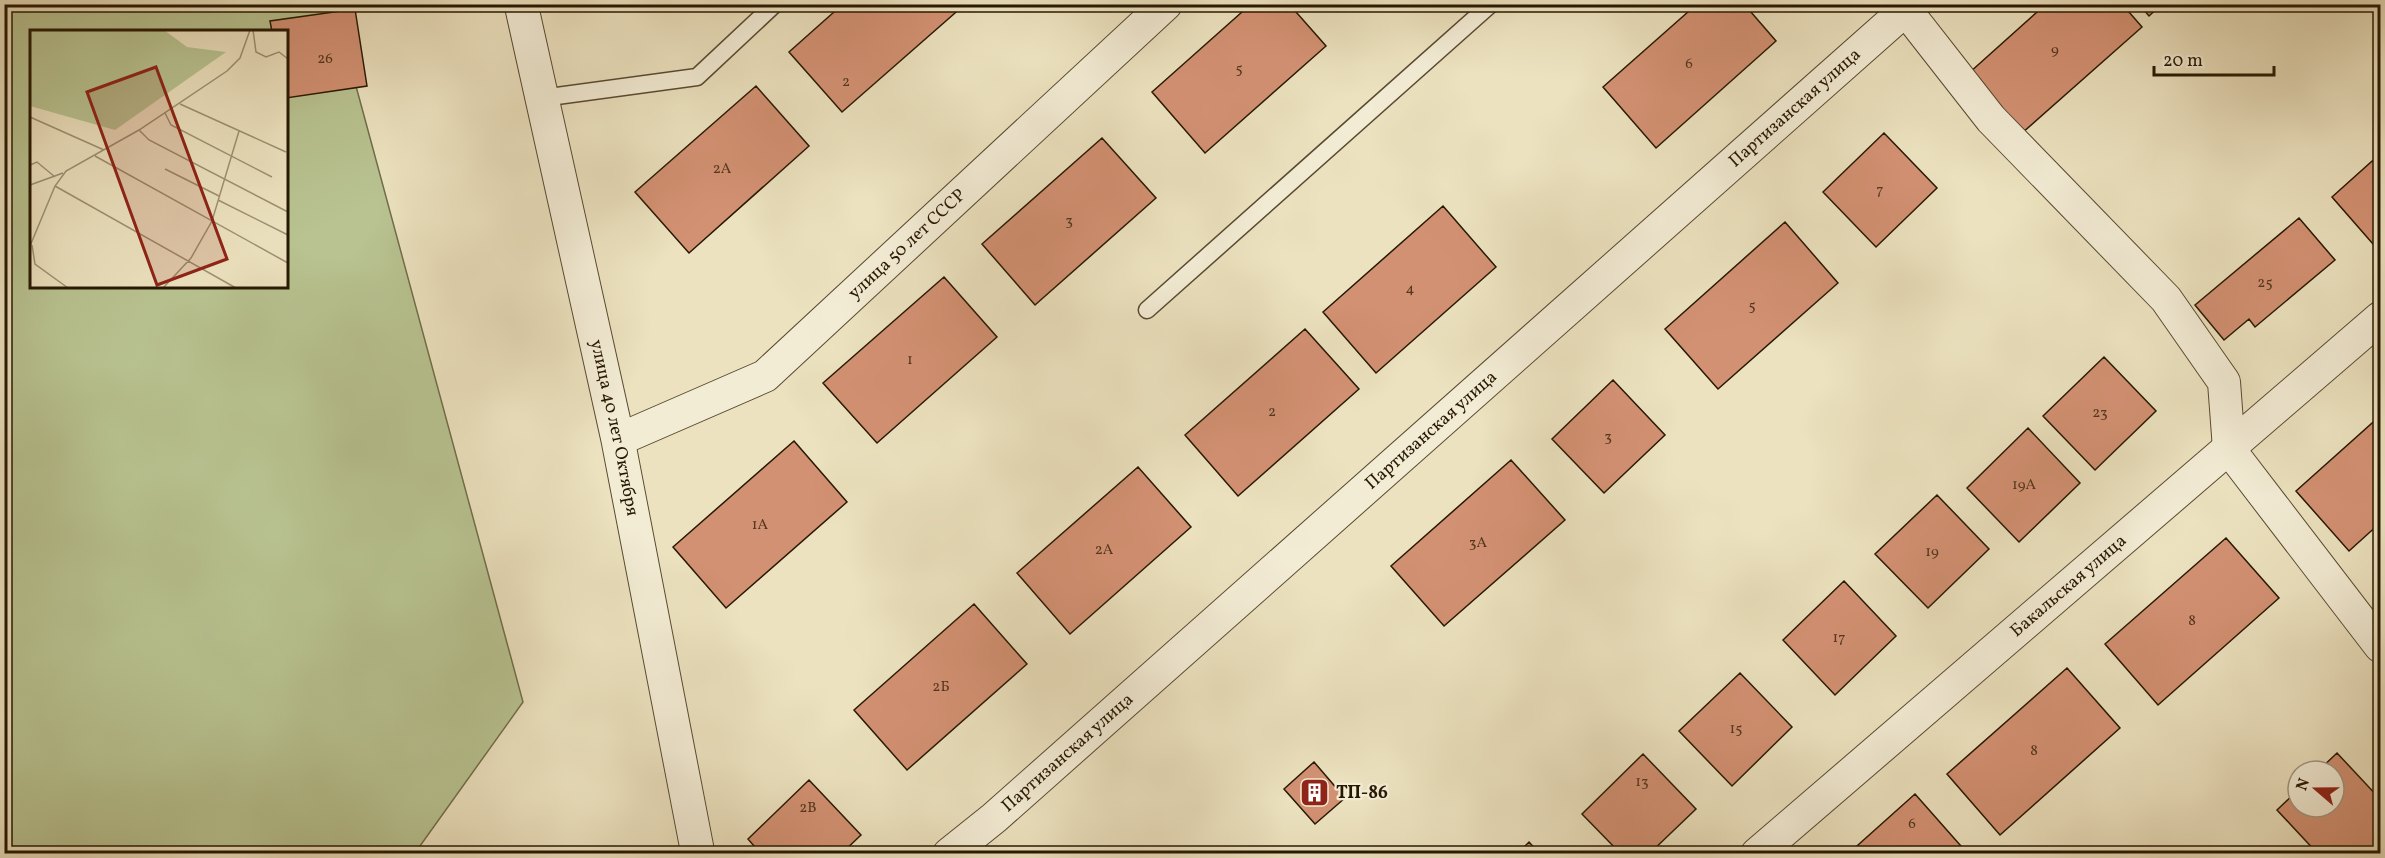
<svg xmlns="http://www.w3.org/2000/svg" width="2385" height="858" font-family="Vollkorn,serif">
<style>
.green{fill:#b8c391;stroke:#706e4a;stroke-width:1.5;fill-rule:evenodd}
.building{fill:#d39173;stroke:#271802;stroke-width:1.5}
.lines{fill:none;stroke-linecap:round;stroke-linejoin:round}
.service-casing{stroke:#584a31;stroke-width:19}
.minor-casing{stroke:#584a31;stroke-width:34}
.tertiary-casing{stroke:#584a31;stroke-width:35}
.service{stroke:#f3ecd5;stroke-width:16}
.minor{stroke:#f3ecd5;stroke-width:32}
.tertiary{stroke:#f3ecd5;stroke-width:33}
.labels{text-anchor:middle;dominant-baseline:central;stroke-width:4.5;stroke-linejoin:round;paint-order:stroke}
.number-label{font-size:15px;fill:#52361e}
.street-label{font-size:18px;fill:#271802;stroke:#f3ecd5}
.poi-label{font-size:18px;font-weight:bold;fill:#271802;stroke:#f3ecd5;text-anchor:start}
.inset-road{fill:none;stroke:#9d9173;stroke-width:1.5}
.view{fill:#8f2418;fill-opacity:0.15;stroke:#8f2418;stroke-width:3}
.inset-edge{fill:none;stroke:#271802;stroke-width:3}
</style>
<rect width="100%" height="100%" fill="#ece2bf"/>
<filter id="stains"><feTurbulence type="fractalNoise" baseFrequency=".00333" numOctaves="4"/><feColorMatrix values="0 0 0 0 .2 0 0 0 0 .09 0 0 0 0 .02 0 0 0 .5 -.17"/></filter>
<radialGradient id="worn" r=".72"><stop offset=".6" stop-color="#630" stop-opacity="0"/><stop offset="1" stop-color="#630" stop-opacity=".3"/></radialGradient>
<path class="green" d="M5,5h329l189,697 -108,151 -410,1zM32,32h254v254h-254z"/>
<path class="building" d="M843,4h118l2,2 -121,106 -53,-60z
M1251,4h38l37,42 -121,107 -53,-61z
M1697,4h47l32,37 -120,107 -53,-61z
M2046,4h76l20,23 -121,107 -52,-61z
M2139,4h23l-13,12z
M355,9l12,77 -81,12v-66h-14l-2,-11z
M756,86l53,60 -120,107 -54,-61z
M1884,133l53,55 -61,59 -53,-55z
M1102,138l54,60 -121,107 -53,-61z
M2380,154v98l-48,-55z
M1443,206l53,61 -120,106 -53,-61z
M2299,218l36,42 -80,67 -6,-8 -25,21 -29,-35z
M1785,222l53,61 -120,106 -53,-60z
M944,277l53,60 -120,106 -54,-60z
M1305,329l54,60 -121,107 -53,-61z
M2104,357l52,54 -61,59 -52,-54z
M1613,380l52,55 -61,58 -52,-54z
M2380,416v107l-31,28 -53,-60z
M2028,428l52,55 -61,59 -52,-54z
M794,441l53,61 -121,106 -53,-61z
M1511,460l54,60 -121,106 -53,-60z
M1138,467l53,60 -121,107 -53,-61z
M1937,495l52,54 -61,59 -53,-54z
M2226,538l53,60 -121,107 -53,-61z
M1844,581l52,55 -61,59 -52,-55z
M974,604l53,60 -120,106 -53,-60z
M2067,668l53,60 -120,107 -53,-61z
M1740,673l52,54 -60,59 -53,-55z
M2337,753l43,46v55h-62l-41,-44 21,-20v17h36v-36h-16z
M1643,754l53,55 -47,45h-28l-39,-40z
M1314,762l31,36 -30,26 -31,-35z
M809,780l52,55 -20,19h-80l-13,-15z
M1915,794l53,60h-120z
M1529,842l11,12h-23z"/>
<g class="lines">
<defs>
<path id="service" d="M542,98l155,-21 78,-73
M1147,310l344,-306"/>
<g id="minor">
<path d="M1901,4l90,115 175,180 58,83 5,67 151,197"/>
<path id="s1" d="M618,440l147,-64 401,-372"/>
<path id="s2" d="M949,854l45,-36 918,-814"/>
<path id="s3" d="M1757,854l623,-536"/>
</g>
<g id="tertiary">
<path id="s4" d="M521,4l97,436 80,414"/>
</g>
</defs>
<use href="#service" class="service-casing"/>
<use href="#minor" class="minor-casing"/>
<use href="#tertiary" class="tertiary-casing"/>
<use href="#service" class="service"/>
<use href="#minor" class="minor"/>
<use href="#tertiary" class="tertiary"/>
</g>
<defs>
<symbol id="building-square" viewBox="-11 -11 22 22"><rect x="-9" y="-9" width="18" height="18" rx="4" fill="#8f2418" stroke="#f3ecd5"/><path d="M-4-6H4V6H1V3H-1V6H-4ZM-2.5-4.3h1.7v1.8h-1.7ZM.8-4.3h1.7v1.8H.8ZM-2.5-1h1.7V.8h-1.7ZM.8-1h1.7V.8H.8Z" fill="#fff"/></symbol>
</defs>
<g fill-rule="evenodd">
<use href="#building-square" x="1298" y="776" width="33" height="33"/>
</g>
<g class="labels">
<g class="number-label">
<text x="2055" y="50">9</text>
<text x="325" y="59">26</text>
<text x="1689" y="64">6</text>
<text x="1239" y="69">5</text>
<text x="846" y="82">2</text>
<text x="722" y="169">2А</text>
<text x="1880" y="190">7</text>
<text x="1069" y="221">3</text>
<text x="2265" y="283">25</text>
<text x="1410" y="289">4</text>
<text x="1752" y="306">5</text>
<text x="910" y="360">1</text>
<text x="1272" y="412">2</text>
<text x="2100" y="413">23</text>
<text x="1608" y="437">3</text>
<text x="2024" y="485">19А</text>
<text x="760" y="525">1А</text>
<text x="1478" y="543">3А</text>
<text x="1104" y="550">2А</text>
<text x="1932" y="552">19</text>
<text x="2192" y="621">8</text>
<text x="1839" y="638">17</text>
<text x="941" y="687">2Б</text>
<text x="1736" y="729">15</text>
<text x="2034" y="751">8</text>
<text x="1642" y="782">13</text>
<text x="808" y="808">2В</text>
<text x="1912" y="824">6</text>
</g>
<g class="street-label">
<text stroke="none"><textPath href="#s2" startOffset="1128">Партизанская улица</textPath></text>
<text stroke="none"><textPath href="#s1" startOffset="354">улица 50 лет СССР</textPath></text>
<text stroke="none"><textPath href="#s4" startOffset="434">улица 40 лет Октября</textPath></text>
<text stroke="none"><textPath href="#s2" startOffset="642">Партизанская улица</textPath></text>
<text stroke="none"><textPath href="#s3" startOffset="411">Бакальская улица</textPath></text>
<text stroke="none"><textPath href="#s2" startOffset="156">Партизанская улица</textPath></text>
</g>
<g class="poi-label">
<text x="1336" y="793">ТП-86</text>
</g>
</g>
<g transform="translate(30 30)">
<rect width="258" height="258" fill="#ece2bf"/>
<path d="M0,0h134l23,17 39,5 -111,78 -85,-24z" fill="#b8c391"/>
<path class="inset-road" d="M223,0l3,22 10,5 13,-5 9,7M150,74l106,48M135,83l6,12 101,52M0,87l74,33M109,100l10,10 139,72M65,126l193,107M0,135l7,-3 18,15M135,139l54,27M0,155l33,-12M25,156l181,102M188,170l70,35M2,215l3,19 33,24M0,216l25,-60 11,-15 73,-41 88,-59 13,-13 10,-28M133,258l28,-30 21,-37 27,-90"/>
<path class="view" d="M126,37l71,192 -70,26 -70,-193z"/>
<rect width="258" height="258" class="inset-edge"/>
</g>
<rect width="2385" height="858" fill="none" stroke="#ece2bf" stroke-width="24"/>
<rect x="6" y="6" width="2373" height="846" fill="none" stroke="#271802" stroke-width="3"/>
<rect x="12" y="12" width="2361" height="834" fill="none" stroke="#271802" stroke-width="1.5"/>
<g transform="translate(2316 789) rotate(290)"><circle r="28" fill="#f3ecd5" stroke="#a19781" stroke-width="1.5"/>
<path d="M0-4.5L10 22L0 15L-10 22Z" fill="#8f2418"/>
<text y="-9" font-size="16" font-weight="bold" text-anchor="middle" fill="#271802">N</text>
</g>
<path d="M2154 66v9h120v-9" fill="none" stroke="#271802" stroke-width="3"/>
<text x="2163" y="66" font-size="18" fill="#271802" stroke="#f3ecd5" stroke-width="4.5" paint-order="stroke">20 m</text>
<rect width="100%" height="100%" filter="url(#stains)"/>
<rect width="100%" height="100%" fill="url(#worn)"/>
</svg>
